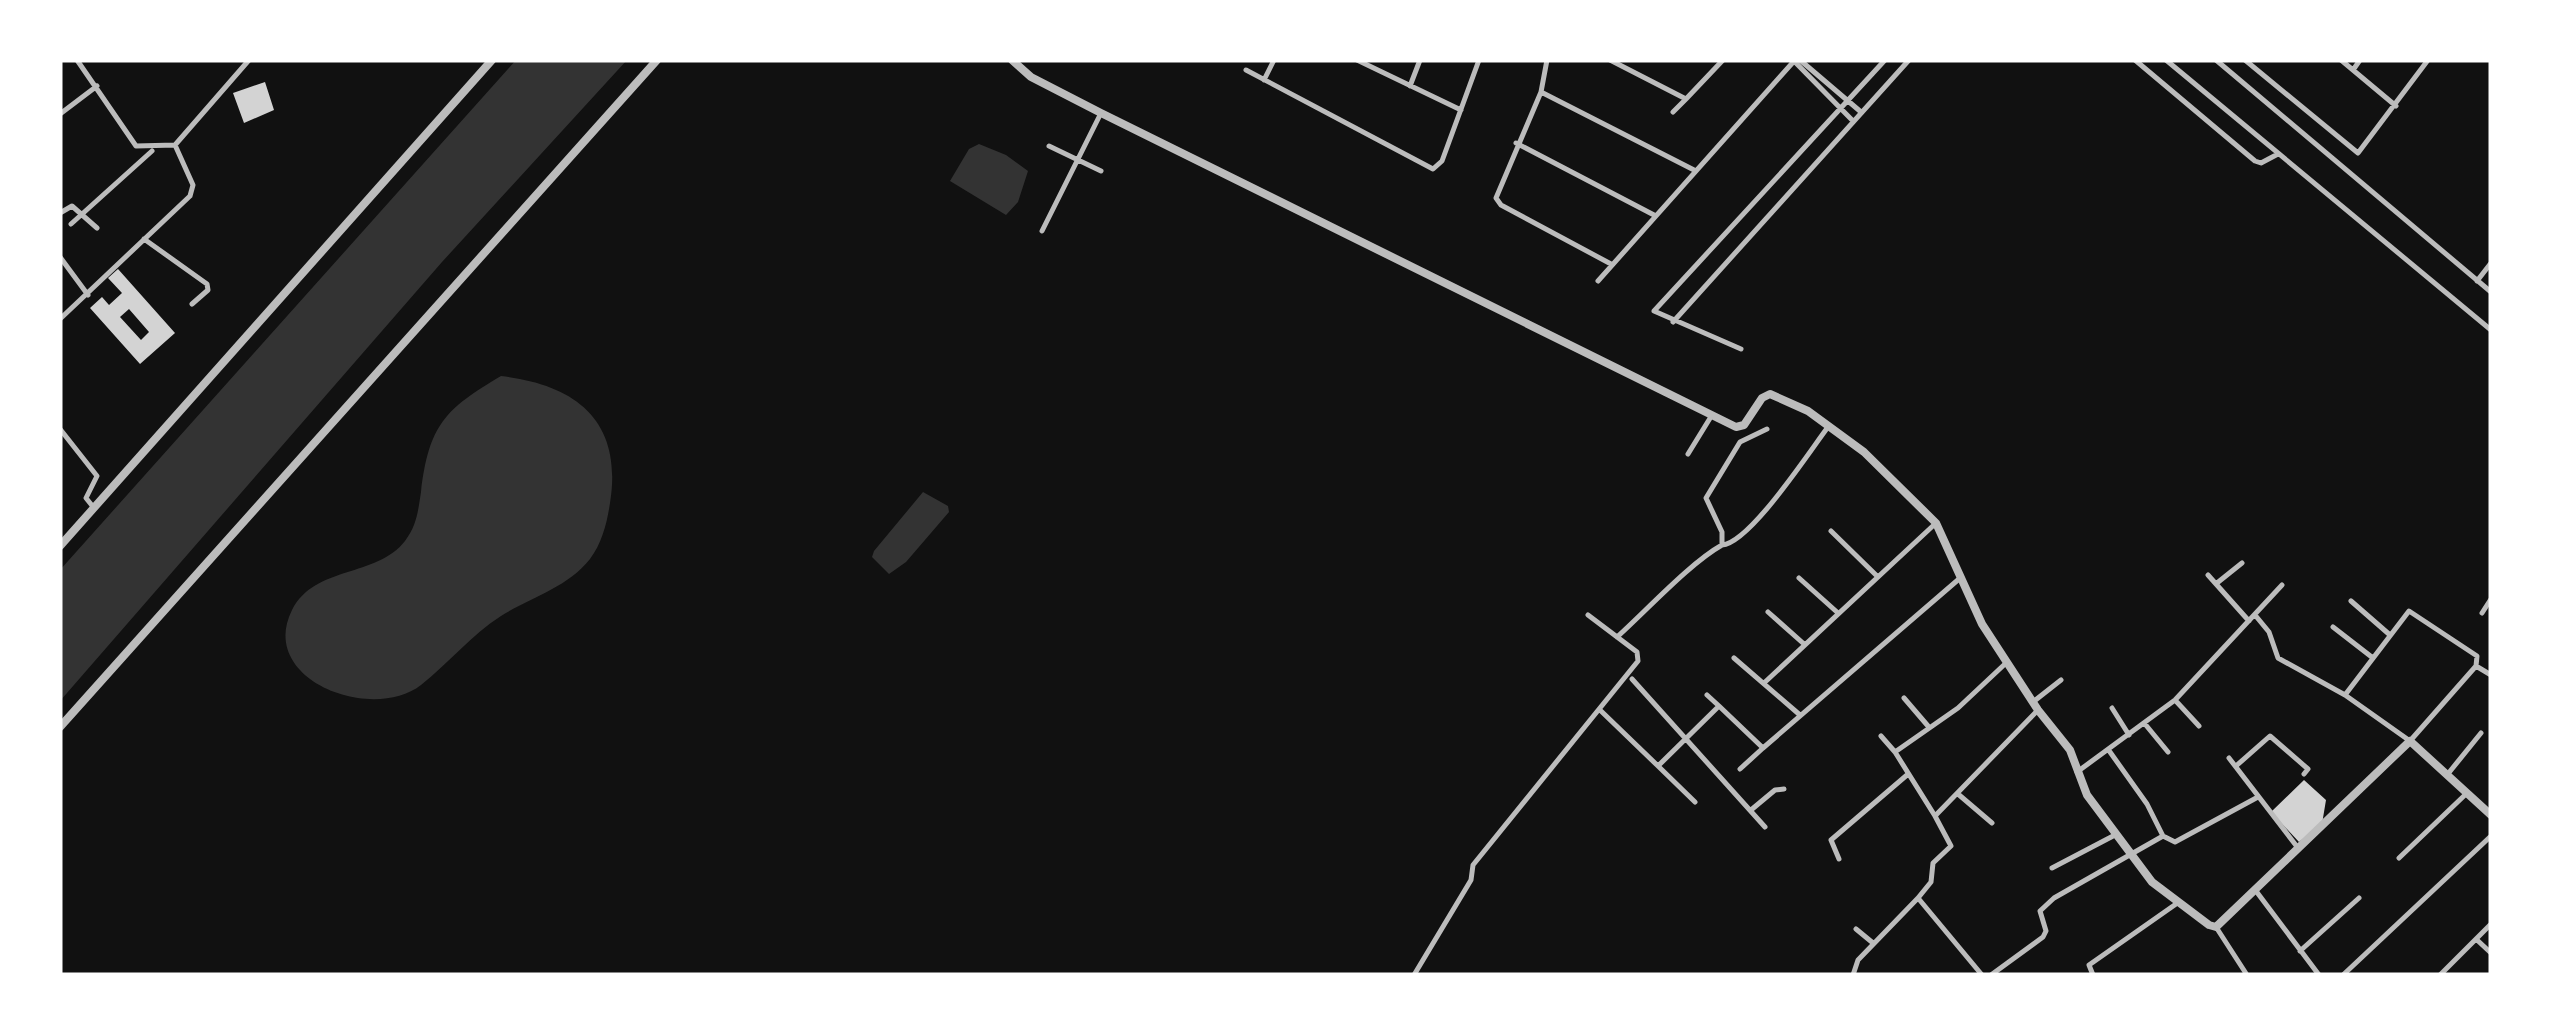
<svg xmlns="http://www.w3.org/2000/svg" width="2551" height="1035" font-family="'Roboto Serif',serif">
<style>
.water{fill:#333}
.building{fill:#d3d3d3;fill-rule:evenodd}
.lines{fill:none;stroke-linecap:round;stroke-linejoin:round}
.minor{stroke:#bcbcbc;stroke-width:5}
.tertiary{stroke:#bcbcbc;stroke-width:8}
</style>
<rect width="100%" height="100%" fill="#111"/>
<path class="water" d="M516,60h111l-185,202 -382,439v-131z
M979,144l27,11 22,16 -10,31 -12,13 -56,-34 19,-32z
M501,376c77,9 122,46 109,127 -3,20 -8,40 -20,56 -23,29 -59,38 -89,57 -30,19 -52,47 -80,69 -49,38 -164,-5 -129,-75 23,-45 84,-32 113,-69 12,-16 13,-30 16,-49 8,-67 24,-83 80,-116z
M923,492l25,14 1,6 -43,50 -17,12 -17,-17 2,-6z"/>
<path class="building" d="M265,82l9,28 -30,13 -11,-30z
M118,269l57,64 -35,31 -50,-56 12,-11 7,8 13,-12 -14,-15zM129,309l20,23 -8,8 -21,-23z
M2304,780l22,20 -4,24 -23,18 -28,-30z"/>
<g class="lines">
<path class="minor" d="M77,60l59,86 39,-1
M1357,60l104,50
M1547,60l-6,32 -45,106 5,7 110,59
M1610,60l76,39 37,-39
M1793,60l60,61
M1800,60l61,52
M2135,60l120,101 6,2 17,-9
M2166,60l325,270
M2216,60l275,232
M2245,60l113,93 70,-93
M2341,60l55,46
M1246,70l187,99 9,-8 37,-101
M2353,70l7,-10
M1264,80l10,-20
M1410,86l10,-26
M1541,92l155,79
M1673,112l13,-13
M60,114l37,-28
M1516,143l138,72
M175,145l74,-85
M1049,146l52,25
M60,213l12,-7 25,22
M71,224l81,-73
M1042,231l59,-118
M144,239l63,45 1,6 -16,14
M60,257l28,38
M1598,281l197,-221
M2477,281l14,-18
M60,319l130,-123 3,-11 -18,-40
M1673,322l236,-262
M1741,349l-87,-38 231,-251
M60,429l37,47 -11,22 8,10
M1688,454l24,-39
M1831,531l47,46
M1722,545c28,-2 87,-93 106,-118
M2208,575l41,46
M1799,578l39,35
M2217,583l25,-20
M2351,601l39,34
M1768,612l36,32
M2482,613l9,-14
M2255,615l14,17 9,26 67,37 65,46 66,-75 15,9
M2333,627l40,31
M1617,637c30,-27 73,-74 105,-92v-13l-16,-34 34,-56 27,-13
M1734,658l66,57
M1632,679l133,148
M1764,683l172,-160
M1707,695l12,11
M2345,695l64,-84 68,45 -1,10
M1904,698l24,28
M2175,700l24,26
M2033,702l28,-22
M2112,708l17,27
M1601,711l57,55 61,-60 44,42 196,-169
M2145,724l23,28
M1881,736l14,16
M2110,752l37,52 16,32
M2229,758l69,90
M1658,766l37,36
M2236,766l34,-30 38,33 -4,5
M1740,769l23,-21
M2077,772l98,-72 107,-115
M2447,775l34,-42
M1958,794l34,29
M1751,810l24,-20 9,-1
M1935,816l-40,-64 63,-44 48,-45
M2399,858l68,-65
M1839,859l-8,-19 76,-65
M2052,868l63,-33
M2256,891l63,84
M1918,898l64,77
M2216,927l31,48
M1856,929l17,14
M2476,939l15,14
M2300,951l59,-53
M1414,975l57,-95 2,-15 165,-204 -1,-9 -49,-37
M1853,975l5,-15 60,-62 13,-16 2,-19 18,-17 -16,-30 103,-106
M1991,975l52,-38 3,-6 -6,-20 14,-13 109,-62 12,6 83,-45
M2093,975l-4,-10 87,-61
M2343,975l148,-139
M2440,975l51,-51"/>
<path class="tertiary" d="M1012,60l19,17 70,36 635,314 8,-2 18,-27 8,-4 38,17 56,41 72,71 46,101 56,86 32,40 17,45 65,87 57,43 7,2 194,-186 81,74
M60,546l432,-486
M60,727l597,-667"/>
</g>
<rect width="2551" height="1035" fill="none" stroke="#ffffff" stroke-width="125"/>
</svg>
